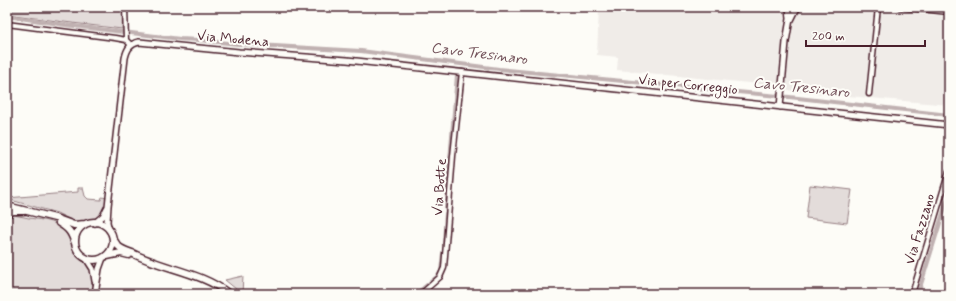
<svg xmlns="http://www.w3.org/2000/svg" width="956" height="301" font-family="Mynerve,sans-serif">
<style>
.built{fill:#f0ece8}
.green{fill:#e3dcda;stroke:#967e82}
.lines{fill:none;stroke-linecap:round;stroke-linejoin:round}
.canal{stroke:#c0b1b1;stroke-width:4}
.minor-casing{stroke:#4a1f2b;stroke-width:7}
.tertiary-casing{stroke:#4a1f2b;stroke-width:8}
.primary-casing{stroke:#4a1f2b;stroke-width:9}
.minor{stroke:#fdfcf7;stroke-width:4}
.tertiary{stroke:#fdfcf7;stroke-width:5}
.primary{stroke:#fdfcf7;stroke-width:6}
.labels{text-anchor:middle;dominant-baseline:central;stroke-width:4;stroke-linejoin:round;paint-order:stroke}
.street-label{font-size:14px;fill:#4a1f2b;stroke:#fdfcf7}
.water-label{font-size:15px;font-style:italic;fill:#73525a;stroke:#fdfcf7}
</style>
<rect width="100%" height="100%" fill="#fdfcf7"/>
<filter id="ink" filterUnits="userSpaceOnUse"><feTurbulence type="fractalNoise" baseFrequency=".025" numOctaves="2"/><feDisplacementMap in="SourceGraphic" scale="8" xChannelSelector="R" yChannelSelector="G"/><feConvolveMatrix kernelMatrix="1 2 1 2 8 2 1 2 1" color-interpolation-filters="sRGB"/></filter>
<g filter="url(#ink)">
<path class="built" d="M599,7h269l64,8 17,1v89l-157,-14 -14,-5 -161,-16 1,-13 -21,-2z"/>
<path class="green" d="M7,7h116l-1,22 -58,-7 -57,-8z
M810,185l42,5 -5,33 -41,-5z
M78,188h5l2,8 3,3 13,1 1,-3 5,1 -1,5 -4,9 -3,4 -5,3 -16,3 -5,-1 -16,-8 -50,-14v-1l71,-6z
M14,215c5,1 10,2 15,3 13,2 31,3 39,16 4,6 3,14 7,20 3,5 8,7 12,10 8,8 6,20 5,30h-85v-77z
M243,276l-1,18 -17,-14z"/>
<g class="lines">
<path class="canal" d="M7,16l59,9 114,14 19,1 39,4 123,7 138,18 290,28 160,18
M446,209l11,-134
M444,244l2,-31
M416,294l22,-18 3,-5 2,-18
M918,294l31,-100"/>
<defs>
<path id="minor" d="M125,7l1,33
M900,7l49,5
M7,24l108,14 11,2 5,5
M869,94l9,-87
M7,215l6,-3h11
M421,294l19,-17 4,-9 9,-112 9,-84
M912,294l37,-123"/>
<path id="tertiary" d="M791,20l5,-10 3,-3
M780,107l6,-65 4,-23 -1,-12
M95,223l8,-7 4,-8
M109,230l-2,-8 1,-16 17,-148c2,-9 5,-14 14,-16l100,10 108,8 602,65
M86,258l7,11 2,12
M95,294l4,-25 4,-11"/>
<path id="primary" d="M7,206l48,12 19,7 11,-1
M75 241a19 19 0 1 1 38 0a19 19 0 1 1-38 0Z
M59,223c10,6 12,9 16,20
M113,239c2,2 3,5 5,7 4,4 9,5 14,7 31,16 70,19 97,41
M107,256l14,-3 8,2"/>
</defs>
<use href="#minor" class="minor-casing"/>
<use href="#tertiary" class="tertiary-casing"/>
<use href="#primary" class="primary-casing"/>
<use href="#minor" class="minor"/>
<use href="#tertiary" class="tertiary"/>
<use href="#primary" class="primary"/>
</g>
</g>
<g class="labels">
<g class="street-label">
<text transform="translate(233 39) rotate(5)">Via Modena</text>
<text transform="translate(688 85) rotate(6)">Via per Correggio</text>
<text transform="translate(440 187) rotate(-86)">Via Botte</text>
<text transform="translate(920 229) rotate(-73)">Via Fazzano</text>
</g>
<g class="water-label">
<text transform="translate(479 54) rotate(7)">Cavo Tresinaro</text>
<text transform="translate(801 88) rotate(6)">Cavo Tresinaro</text>
</g>
</g>
<rect width="956" height="301" fill="none" stroke="#fdfcf7" stroke-width="24"/>
<rect x="12" y="12" width="932" height="277" fill="none" stroke="#4a1f2b" stroke-width="1.5" filter="url(#ink)"/>
<path d="M806 40v6h119v-6" fill="none" stroke="#4a1f2b" stroke-width="2"/>
<text x="812" y="40" font-size="12" fill="#4a1f2b" stroke="#fdfcf7" stroke-width="3" paint-order="stroke">200 m</text>
</svg>
